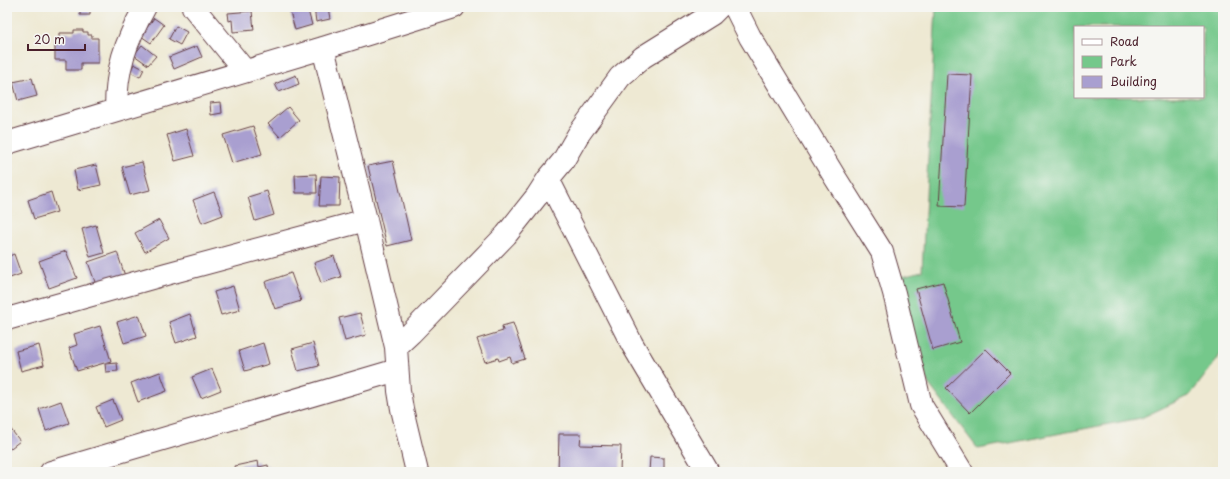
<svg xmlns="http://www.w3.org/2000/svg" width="1230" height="479" font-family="'Playpen Sans',sans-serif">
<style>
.green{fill:#75c88b;stroke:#60745b;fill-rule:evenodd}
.building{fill:#a99fd0}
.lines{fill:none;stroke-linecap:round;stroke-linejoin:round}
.minor-casing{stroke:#633d44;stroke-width:24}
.minor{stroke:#fff;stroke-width:22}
</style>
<rect width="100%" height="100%" fill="#f6f6f2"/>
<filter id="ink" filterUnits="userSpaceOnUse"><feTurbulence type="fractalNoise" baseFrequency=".025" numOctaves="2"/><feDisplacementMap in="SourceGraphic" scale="8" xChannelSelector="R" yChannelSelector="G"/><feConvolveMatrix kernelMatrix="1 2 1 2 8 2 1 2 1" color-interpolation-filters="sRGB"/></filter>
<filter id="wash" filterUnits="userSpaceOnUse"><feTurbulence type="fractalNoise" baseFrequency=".012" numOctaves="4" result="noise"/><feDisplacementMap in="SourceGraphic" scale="16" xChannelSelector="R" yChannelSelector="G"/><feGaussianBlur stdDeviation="0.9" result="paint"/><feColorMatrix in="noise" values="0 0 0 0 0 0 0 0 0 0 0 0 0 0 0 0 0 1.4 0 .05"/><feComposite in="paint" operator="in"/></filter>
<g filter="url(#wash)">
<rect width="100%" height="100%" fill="#eee9d3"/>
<path class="green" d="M936,7h287v342l-6,11 -27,35 -49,23 -163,31 -50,-66 -33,-105 27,-7zM1075,27h128v70h-128z"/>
<g id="blocks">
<path class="building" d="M80,7h10v8h-10z
M307,7l5,18 -17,5 -5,-18z
M314,7h14l2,12 -14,3z
M252,11l2,19 -21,2 -1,-12 -3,1 -1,-8z
M154,18l10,7 -13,18 -10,-7z
M176,26l11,6 -7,13 -11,-6z
M74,30h9v2h5v3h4v3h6v25h-17v7h-15v-10h-11v-19h4v-8h15z
M142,45l14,11 -8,9 -14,-10z
M197,46l5,11 -28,12 -5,-12z
M134,64l10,5 -4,8 -10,-5z
M947,74l25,1 -8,132 -25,-1z
M296,75l3,9 -20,8 -4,-8z
M32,78l5,18 -19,5 -5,-19z
M221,102l1,11 -11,2 -1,-12z
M288,107l11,13 -19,17 -12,-13z
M253,126l9,28 -30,9 -9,-28z
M186,129l8,27 -19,5 -8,-26z
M393,161l18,79 -24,6 -19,-80z
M142,162l8,28 -20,5 -8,-28z
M96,165l5,20 -23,5 -4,-20z
M316,174l1,19h-21l-1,-18z
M321,176l19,1 -1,29h-20z
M267,191l7,24 -19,6 -7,-24z
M51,192l6,20 -23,7 -6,-19z
M214,192l9,23 -21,8 -9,-23z
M159,220l10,18 -24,14 -10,-19z
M96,225l8,28 -14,4 -8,-28z
M66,251l11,27 -28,10 -10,-27z
M117,252l8,24 -29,9 -8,-23z
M14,254l7,20 -14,5v-22z
M334,256l7,21 -20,6 -7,-20z
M291,273l10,28 -26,8 -10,-27z
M943,282l17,60 -27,8 -17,-61z
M233,286l7,24 -19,5 -7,-23z
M360,313l6,22 -21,6 -6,-23z
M190,314l7,22 -21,7 -7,-21z
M139,315l7,21 -22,7 -7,-21z
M513,323l12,36 -13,4 -2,-6 -11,4 -1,-3 -13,4 -8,-23 26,-8 -1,-5z
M100,326l11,35 -34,10 -8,-23 8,-3 -3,-11z
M263,343l6,21 -24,7 -6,-20z
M313,343l6,23 -21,5 -6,-22z
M39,345l5,20 -23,6 -5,-20z
M986,349l24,24 -40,40 -24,-25z
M117,363l1,8 -12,1 -1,-8z
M212,369l9,21 -20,8 -9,-21z
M160,372l7,19 -29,11 -7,-19z
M113,400l8,20 -17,7 -8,-20z
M61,401l8,22 -23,8 -7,-22z
M9,427l11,14 -13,10v-23z
M559,434h22l-1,11 41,1 -1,26h-62z
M650,457l14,1v14h-15z
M258,461l1,6 9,-2 1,7h-33l-1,-6z"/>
</g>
</g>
<g filter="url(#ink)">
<use href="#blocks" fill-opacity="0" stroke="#633d44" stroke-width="1"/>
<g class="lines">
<defs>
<path id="minor" d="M193,7l52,64
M735,7l15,30 86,142 46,73 12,41 27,112 41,67
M323,48l43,172 30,127 3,44 3,18 15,63
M116,110c0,-41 9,-67 29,-103
M7,143l316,-95 131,-41
M548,179l84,165 76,128
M7,319l159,-45 200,-54
M396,347l15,-14 95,-98 31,-39 11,-17 15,-18 15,-26 42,-58 23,-20 69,-43 7,-7
M51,472l346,-102"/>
</defs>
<use href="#minor" class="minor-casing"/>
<use href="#minor" class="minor"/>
</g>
</g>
<rect width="1230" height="479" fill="none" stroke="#f6f6f2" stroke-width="24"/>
<rect x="1074" y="26" width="130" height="72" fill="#f6f6f2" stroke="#b1a0a2"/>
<rect x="1082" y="39" width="20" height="6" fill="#ffffff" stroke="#b1a0a2"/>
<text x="1110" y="46" font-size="12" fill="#4a1f2b">Road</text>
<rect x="1082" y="56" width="20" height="12" fill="#75c88b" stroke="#b1a0a2"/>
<text x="1110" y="66" font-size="12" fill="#4a1f2b">Park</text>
<rect x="1082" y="76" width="20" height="12" fill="#a99fd0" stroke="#b1a0a2"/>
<text x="1110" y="86" font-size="12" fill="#4a1f2b">Building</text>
<path d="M28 44v6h57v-6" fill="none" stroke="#4a1f2b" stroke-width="2"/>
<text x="34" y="44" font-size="12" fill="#4a1f2b" stroke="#f6f6f2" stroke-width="3" paint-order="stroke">20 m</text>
</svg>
